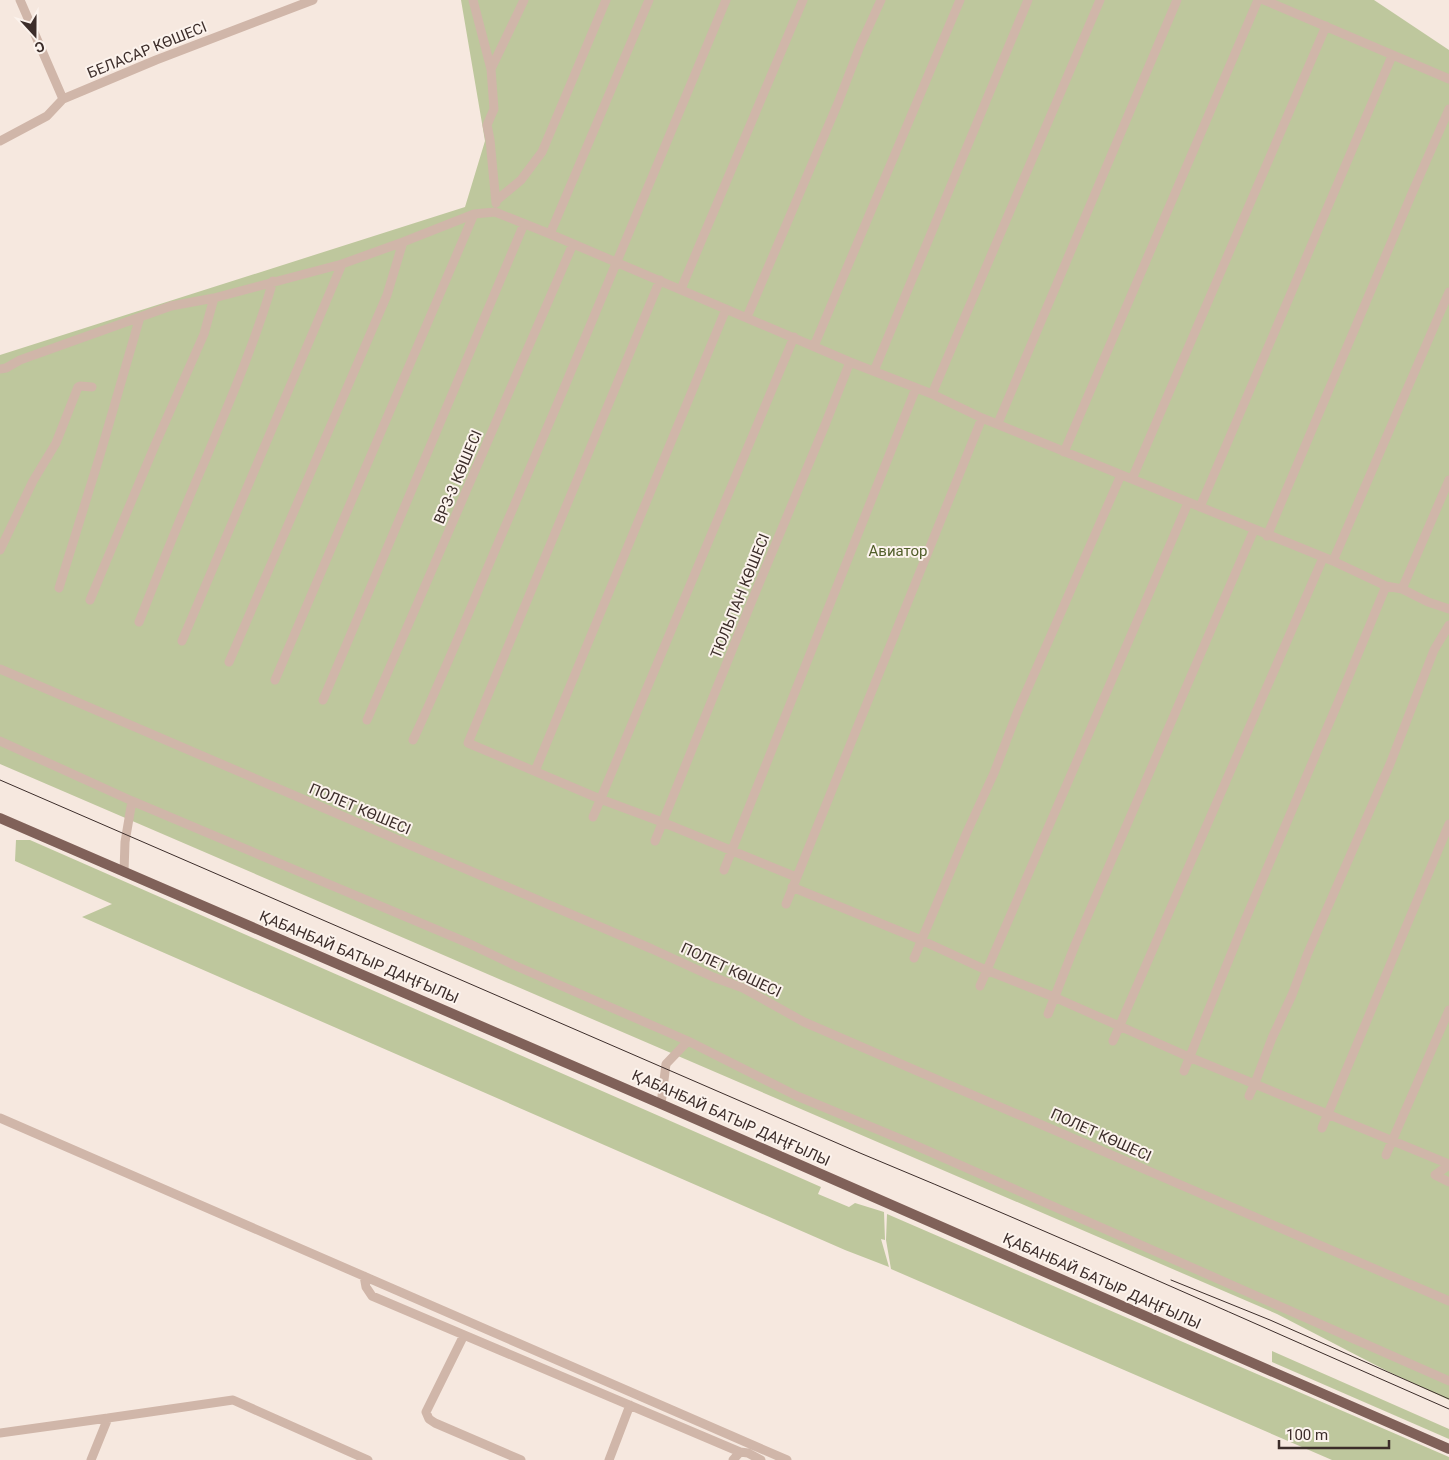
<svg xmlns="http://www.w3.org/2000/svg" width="1449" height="1460" font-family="Roboto,sans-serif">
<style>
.green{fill:#bec79d}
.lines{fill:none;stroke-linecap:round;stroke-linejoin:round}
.minor{stroke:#d0b6a9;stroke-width:9}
.major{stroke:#806159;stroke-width:10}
.tram{stroke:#3c2d2a;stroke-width:1}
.labels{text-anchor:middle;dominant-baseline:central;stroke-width:4;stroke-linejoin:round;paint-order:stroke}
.street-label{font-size:15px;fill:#3c2d2a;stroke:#fcf3ed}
.park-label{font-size:15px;fill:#515e2a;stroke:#fcf3ed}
</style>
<rect width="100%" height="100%" fill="#f6e8df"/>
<path class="green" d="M461,0h913l75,50v1350l-62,-29 -110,-57 -1277,-550v-409l465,-148 20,-66z
M16,840h14l791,347 -3,7 31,13 6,-4 29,9 1,28 -4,-1 8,28 -44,-17 -763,-333 30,-13 -97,-43z
M887,1214l562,243v3h-117l-441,-191 -5,-29z
M1272,1351l177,78v10l-177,-77z"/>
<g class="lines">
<path class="minor" d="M20,0l43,99
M473,0l18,69 3,40 -7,16 3,15 6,63
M1264,0l185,79
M491,69l33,-69
M0,141l47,-25 16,-17 93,-39 157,-60
M497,200l24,-20 21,-28 64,-152
M550,234l99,-234
M660,280l-192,463 132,56 62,23 134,55
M681,289l122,-289
M747,317l91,-214 22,-57 21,-46
M814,346l146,-346
M0,369l6,-1 14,-8 151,-54 43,-8 128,-34 61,-22 71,-28 21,-2 55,22 300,128 82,32 50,24 351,143 53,25 16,3 26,13 21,7
M874,371l154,-371
M932,394l168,-394
M998,423l179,-423
M1064,452l194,-452
M1132,479l194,-453
M1200,507l192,-451
M1267,536l146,-345 36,-82
M0,550l33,-69 23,-38 22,-56 2,-1 12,1
M1333,561l116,-269
M59,588l41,-133 40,-138
M1402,589l47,-109
M90,600l65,-155 49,-111 10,-36
M139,622c21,-53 42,-107 65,-159 25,-60 51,-120 69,-182
M182,641l160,-377
M229,662l158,-367 16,-53
M0,669l652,280 61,28 30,11 61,34 645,279
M275,680l199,-466
M323,700l201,-476
M367,720l206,-476
M413,740c36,-77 67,-156 101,-234 72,-168 141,-337 212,-506
M0,741l132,60 336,142 48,23 172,75 109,55 113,47 539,238
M535,771l191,-462
M593,817l201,-480
M655,841l96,-238 74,-178 25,-63
M724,870l192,-482
M124,872l1,-30 7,-41
M792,887l129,53 65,30 68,27 135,60 260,107
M786,904l196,-486
M914,958l53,-126 27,-59 23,-60 104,-238
M980,986l208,-483
M1048,1014l27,-69 179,-415
M1113,1041l210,-483
M1184,1071l56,-139 99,-232 47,-114
M1249,1096l6,-13 17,-45 20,-43 15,-40 83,-191 44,-114 15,-25
M661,1104l5,-40 22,-23
M0,1118l787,342
M1322,1128l127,-304
M1386,1155l63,-145
M1449,1165l-14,10 14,7
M364,1276l2,11 6,9 368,156
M464,1335l-38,77 3,7 6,4 86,37
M0,1433l108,-15
M91,1460l17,-42 125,-18 135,60
M609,1460l21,-55
M733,1460l7,-8 8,1 13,7"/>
<path class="major" d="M0,818l661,286 788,345"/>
<path class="tram" d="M0,780l860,373c198,82 393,170 589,256
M1171,1280l99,40 179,79"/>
</g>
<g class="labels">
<g class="street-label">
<text transform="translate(147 50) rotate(-22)">БЕЛАСАР КӨШЕСІ</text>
<text transform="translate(458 477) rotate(-67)">ВРЗ-3 КӨШЕСІ</text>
<text transform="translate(740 596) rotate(-68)">ТЮЛЬПАН КӨШЕСІ</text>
<text transform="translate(360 809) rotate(23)">ПОЛЕТ КӨШЕСІ</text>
<text transform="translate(359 957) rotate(23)">ҚАБАНБАЙ БАТЫР ДАҢҒЫЛЫ</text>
<text transform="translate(731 970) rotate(25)">ПОЛЕТ КӨШЕСІ</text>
<text transform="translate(731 1118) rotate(24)">ҚАБАНБАЙ БАТЫР ДАҢҒЫЛЫ</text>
<text transform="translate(1101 1135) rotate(24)">ПОЛЕТ КӨШЕСІ</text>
<text transform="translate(1102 1281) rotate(24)">ҚАБАНБАЙ БАТЫР ДАҢҒЫЛЫ</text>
</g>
<g class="park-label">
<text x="898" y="551">Авиатор</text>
</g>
</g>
<g transform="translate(35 35) rotate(159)" stroke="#fcf3ed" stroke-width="4" paint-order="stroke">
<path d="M0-4L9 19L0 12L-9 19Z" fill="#3c2d2a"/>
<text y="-8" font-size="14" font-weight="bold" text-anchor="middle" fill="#3c2d2a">С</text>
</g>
<path d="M1279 1440v8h110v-8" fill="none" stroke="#3c2d2a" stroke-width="2.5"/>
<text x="1286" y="1440" font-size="15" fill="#3c2d2a" stroke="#fcf3ed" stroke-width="4" paint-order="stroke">100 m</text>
</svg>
